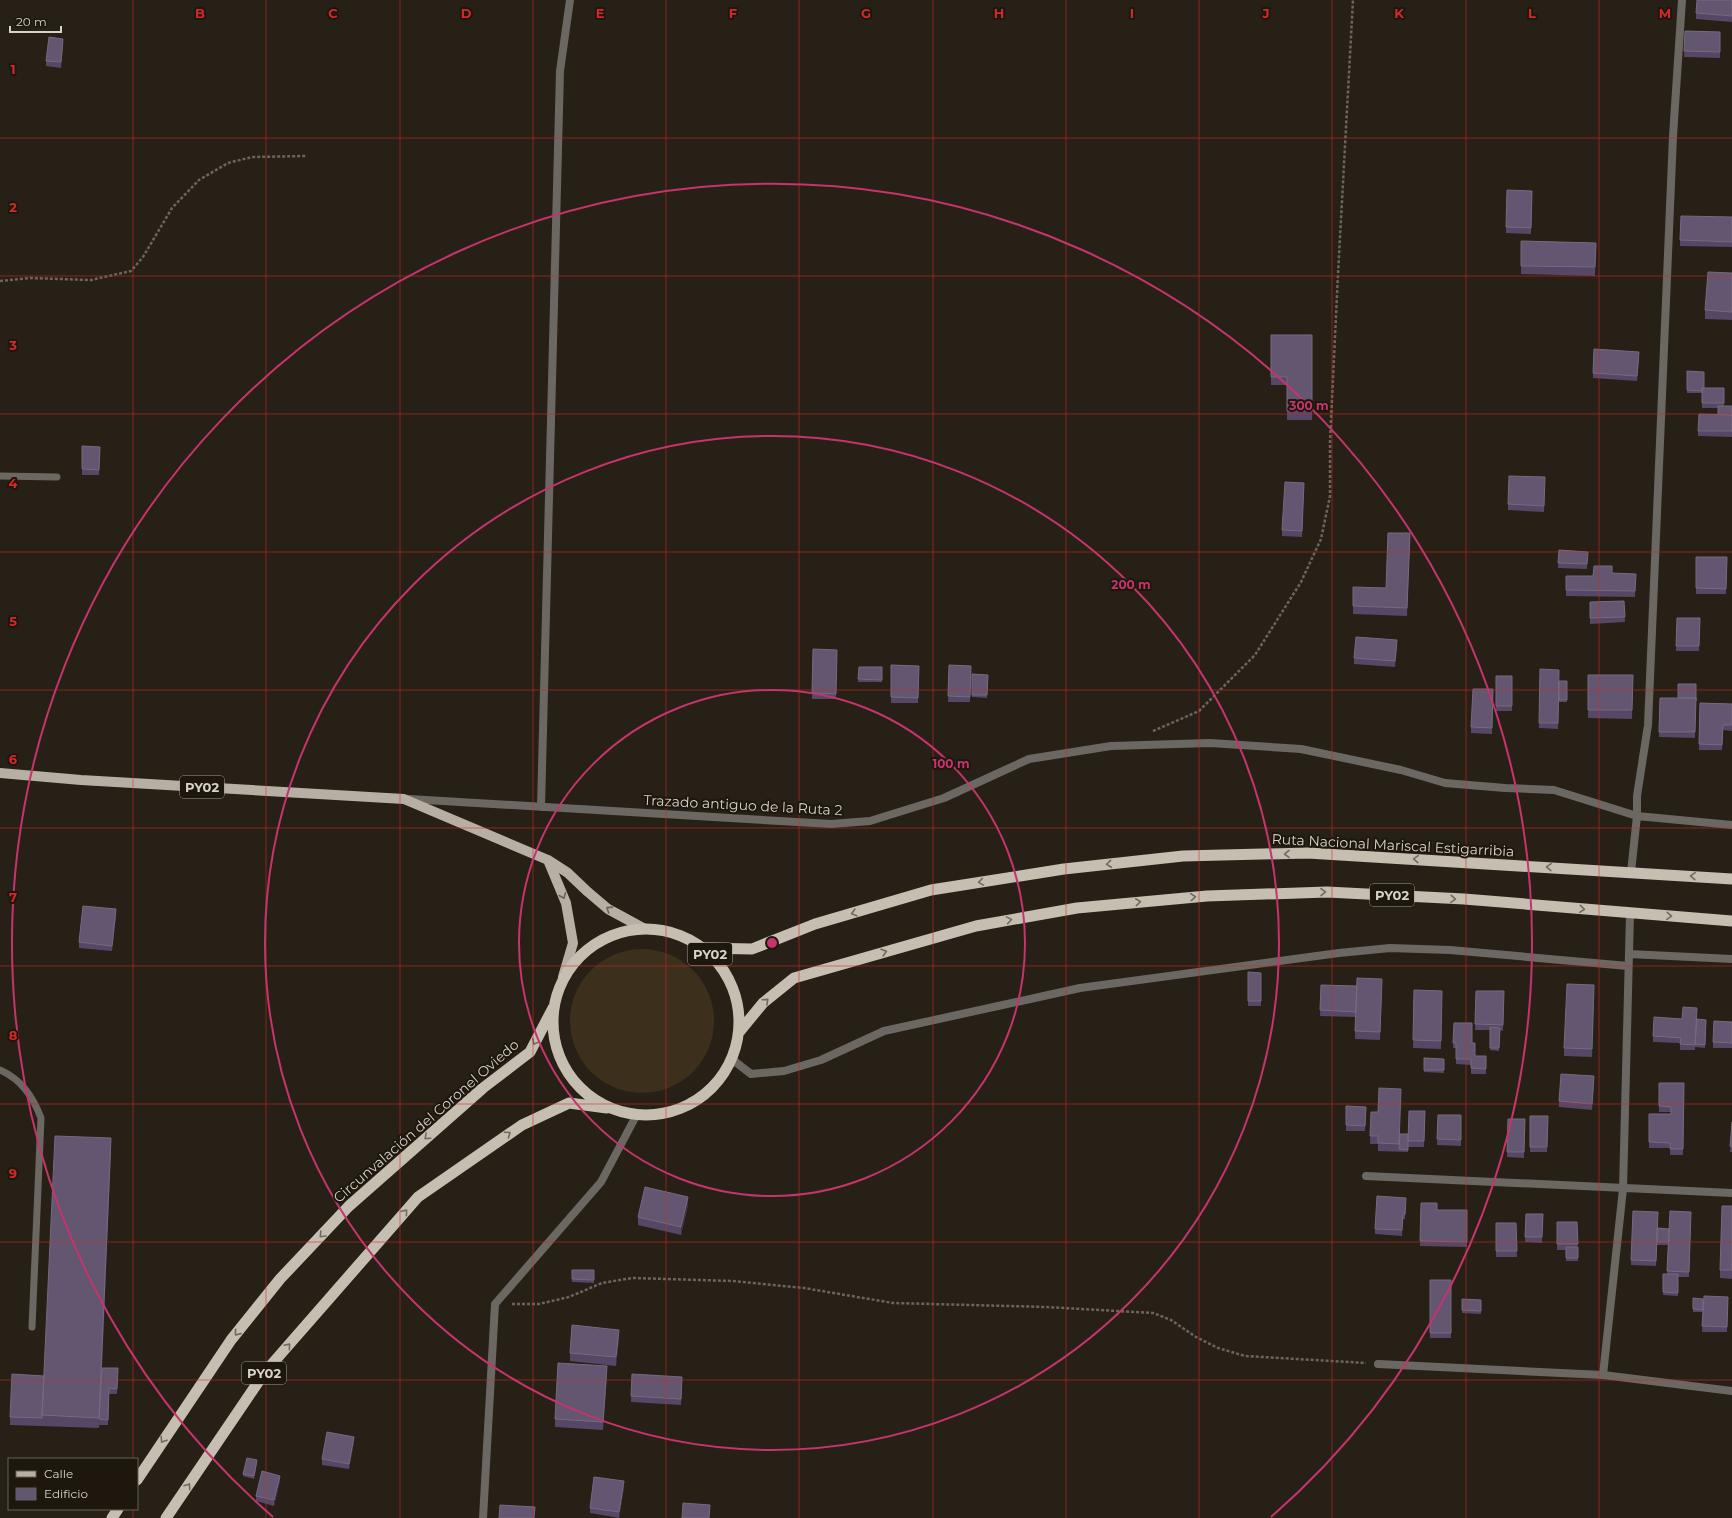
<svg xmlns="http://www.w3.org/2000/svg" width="1732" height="1518" font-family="Montserrat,sans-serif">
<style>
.green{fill:#3c2f1c}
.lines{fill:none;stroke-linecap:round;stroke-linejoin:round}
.path{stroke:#6c655d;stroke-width:2.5;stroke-dasharray:3 2;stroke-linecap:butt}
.service{stroke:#6b6863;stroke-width:7}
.minor{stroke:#6b6863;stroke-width:8}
.primary{stroke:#b7afa4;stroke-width:10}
.trunk{stroke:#c6beb1;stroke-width:11}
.wall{fill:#554765}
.shaded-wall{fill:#3d3141}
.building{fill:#635670;stroke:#756a7e}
.oneway{stroke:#726a5f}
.oneway2{stroke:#6a6358}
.grid{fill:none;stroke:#d62828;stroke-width:1;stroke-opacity:0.55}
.ring{fill:none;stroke:#c5346c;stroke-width:2}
.labels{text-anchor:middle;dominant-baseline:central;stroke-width:4;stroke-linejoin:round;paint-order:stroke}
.shield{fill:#1d170d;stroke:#9f9a93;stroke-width:1}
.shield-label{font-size:13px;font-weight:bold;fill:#d7d2cc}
.street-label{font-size:14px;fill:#d7d2cc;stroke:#1d170d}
.grid-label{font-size:13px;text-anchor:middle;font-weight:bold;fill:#d62828;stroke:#1d170d;stroke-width:4;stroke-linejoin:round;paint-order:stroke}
.centre{fill:#c5346c;stroke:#1d170d;stroke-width:2}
.ring-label{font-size:12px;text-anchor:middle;font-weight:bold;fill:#c5346c;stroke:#1d170d;stroke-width:4;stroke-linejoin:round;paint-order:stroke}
</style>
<rect width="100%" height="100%" fill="#272016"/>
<path class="green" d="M570 1021a72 72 0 1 1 144 0a72 72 0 1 1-144 0Z"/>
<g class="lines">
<path class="path" d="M0,281l31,-3 60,2 40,-9 12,-14 29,-49 27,-28 29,-17 24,-6 54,-1
M1153,731l46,-20 56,-56 46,-73 20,-43 9,-43v-54l8,-168 15,-274
M512,1304h27l30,-7 33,-14 30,-5 101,3 71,7 89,15 153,4 107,6 18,7 25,17 22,11 27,8 121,7"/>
<path class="service" d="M0,476l57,1
M0,1070c22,10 33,27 41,48l-9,209"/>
<path class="minor" d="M409,799l422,25 39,-3 74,-23 85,-39 82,-13 99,-3 91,6 100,21 44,13 60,5 49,2 83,26 95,9
M541,807l19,-736 10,-71
M1631,872l6,-56v-20l11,-71 25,-589 9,-136
M1629,954l103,5
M733,1060l18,14 33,-3 37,-11 63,-29 196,-43 259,-35 51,-5 60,2 178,16
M1366,1176l366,17
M1378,1364l225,11 129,16
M1603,1375l20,-186 7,-275
M483,1518l12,-214 106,-122 35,-66"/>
<path class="primary" d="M0,773l81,7 323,19 144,61 20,13 20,19 20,17 35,19
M548,860l18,43 7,40 -10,34"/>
<path class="trunk" d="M553 1022a93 93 0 1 1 186 0a93 93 0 1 1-186 0Z
M704,948l48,1 63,-25 116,-34 133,-21 119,-13 125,-3 424,26
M740,1031l23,-28 31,-25 182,-52 101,-18 130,-12 120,-4 137,7 268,22
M137,1480l94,-140 49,-61 69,-73 134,-118 47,-36 23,-44
M112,1518l6,-9
M166,1518l99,-146 153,-175 104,-72 47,-22 38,5"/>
</g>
<path class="wall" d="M1732,0v22l-36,-3v-6z
M1685,31l35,1v26l-36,-1z
M63,44l-2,24 -15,-2v-5z
M1507,190l25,1 -1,43 -25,-1z
M1732,217v30l-52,-1v-6z
M1521,241l75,2 -1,33 -74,-2z
M1732,273v47l-27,-1v-9z
M1271,335h41v85h-25v-35h-16z
M1639,358l-2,23 -44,-3v-5z
M1687,371l17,17h20v18h8v31l-34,-1v-5l20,-17v-6h-16v-15h-15z
M82,446l18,1 -1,28h-17z
M1304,483l-2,54 -20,-1v-6z
M1545,483l-1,29 -36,-2v-6z
M1410,542l-3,74 -54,-2v-8l33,-18z
M1559,550l29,2 -1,17 -29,-1z
M1696,557h31l-1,37h-30z
M1612,573l24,1 -1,23 -69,-1v-20h27z
M1624,601l1,21 -35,2v-22z
M1677,618h23l-1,33h-23z
M1397,646l-2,21 -41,-3v-6z
M813,649l24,1 -1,49h-24z
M891,665l28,1 -1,37h-27z
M949,665l22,1 -1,36h-22z
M859,667h23v15h-24z
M1540,669l19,12h8v21h-8l-1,27 -19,-1z
M972,674l16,1 -1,23 -15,-1z
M1588,675h45l-1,44 -44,-1z
M1496,676h16v35h-16z
M1696,684l-1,54 -36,-1 1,-39h18z
M1493,695l-1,39 -21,-1v-6z
M1700,703l32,1v27l-9,-1 -1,20h-23z
M116,915l-4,36 -33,-3v-6z
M1248,972l13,1v33h-13z
M1321,985l61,3 -2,52 -25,-1v-22l-35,-1z
M1414,990l28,1 -1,58 -28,-1z
M1476,991h28l-1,40 -3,-1 -1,21 -9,-1v-20h-15z
M1594,993l-2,64 -28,-1v-8z
M1697,1019l9,1 -1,28 -10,-1v3h-15v-7l-27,-1v-6z
M1732,1022v26h-19v-6z
M1454,1023l18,20 3,13h11v18h-15v-9l-15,-1v-16h-3z
M1424,1058l20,1v14l-20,-1z
M1594,1082l-2,28 -33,-3v-6z
M1659,1083h25l-1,72h-13v-7h-21v-34h22v-2h-12z
M1346,1106l20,1 -1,24h-19z
M1425,1111l-1,36h-16v5l-30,-1v-7h-8l1,-32 29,22h8z
M1438,1115h23v31l-24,-1z
M1530,1116h18l-1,36h-17z
M1508,1119h17l-1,39 -17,-1z
M1732,1122v30h-2z
M111,1149l-9,219 16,6 -1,20h-8l-1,31h-9v3l-89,-3v-8l34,-41z
M1421,1203l16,7h30v37l-47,-1z
M1406,1204l-1,15h-2l-1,17 -27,-2v-5z
M688,1205l-7,30 -43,-10v-8z
M1732,1206v73l-12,-1v-8z
M1691,1212l-2,65h-11v19l-15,-1v-21h4l1,-29h-11l-1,21 -25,-1v-5l27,-32 11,1z
M1526,1214h17l-1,29 -17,-1z
M1557,1222h20l1,39h-12v-11h-9z
M1496,1223h20l1,34h-21z
M572,1270h22v13l-22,-1z
M1430,1280h21v58h-21z
M1728,1297l-1,35h-25l1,-20h-10v-14l10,1z
M1462,1299l19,1v14l-19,-1z
M619,1338l-3,28 -46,-5v-8z
M607,1375l-4,55 -48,-3v-8z
M682,1383l-1,22 -50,-3v-6z
M354,1442l-5,27 -27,-4v-6z
M257,1463l-3,16 -11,-3v-2z
M280,1481l-6,25 -18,-5v-5z
M624,1487l-5,31 -29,-5v-5z"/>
<path class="shaded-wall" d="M63,39v5l-2,24v-6z
M116,909v6l-4,36v-5z
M111,1138v11l-12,279v-10z
M688,1197v8l-7,30v-8z
M619,1330v8l-3,28v-9z
M607,1366v9l-4,55v-8z
M354,1437v5l-5,27v-5z
M257,1460v3l-3,16v-3z
M280,1476v5l-6,25v-6z
M624,1481v6l-5,31v-6z"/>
<path class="building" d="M1697,0h35v16l-36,-3z
M1685,31l35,1v20l-36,-1z
M49,37l14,2 -2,23 -15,-1z
M1507,190l25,1 -1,37 -25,-1z
M1681,216l51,1v25l-52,-2z
M1521,241l75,2 -1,24 -74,-1z
M1708,272l24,1v39l-27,-2z
M1271,335h41v76h-25v-34h-16z
M1594,349l45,3 -2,24 -44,-3z
M1687,371l17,1v16h-2v3l-15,-1z
M1702,388h22v15h-22z
M1718,406h14v9l-14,-1z
M1699,414l33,1v16h-34z
M82,446l18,1 -1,23 -17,-1z
M1509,476l36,1 -1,29 -36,-2z
M1285,482l19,1 -2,48 -20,-1z
M1388,533h22l-3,75 -54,-2v-19l33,1z
M1559,550l29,2 -1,12 -29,-1z
M1696,557h31l-1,32 -30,-1z
M1594,566h18v7l24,1 -1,17 -69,-1v-14h27z
M1624,601l1,16 -35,1v-16z
M1677,618h23l-1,28h-23z
M1356,637l41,3 -2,21 -41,-3z
M813,649l24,1 -1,44 -24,-1z
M891,665l28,1 -1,32 -27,-1z
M949,665l22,1 -1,31 -22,-1z
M859,667h23v13l-24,-1z
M1540,669l19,1 -1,53h-19z
M972,674l16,1 -1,20h-15z
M1588,675h45l-1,35h-44z
M1496,676h16v30h-16z
M1559,681h8v19h-8z
M1678,684h18v17v-3h-18z
M1473,689h20l-1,39 -21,-1z
M1660,698h36l-1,34h-36z
M1700,703l32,1v21h-9l-1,20 -23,-1z
M83,906l33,3 -4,37 -33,-4z
M1248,972l13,1v28h-13z
M1357,978l25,1 -2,53 -25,-1z
M1567,984l27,1 -2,64 -28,-1z
M1321,985l36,1 -1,26 -36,-2z
M1414,990l28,1 -1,50 -28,-1z
M1476,991h28l-1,34 -28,-1z
M1683,1007l14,1 -2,37 -15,-1 1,-6 -28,-2 1,-19 28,2z
M1697,1019l9,1 -1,25 -10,-1z
M1714,1021l18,1v21l-19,-1z
M1454,1023h18v20h3v13h11v13l-15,-1v-9h-15v-16h-3z
M1490,1027l10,1 -1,20h-9z
M1424,1058l20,1v11h-20z
M1561,1074l33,2 -2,28 -33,-3z
M1659,1083h25l-1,66h-13v-6l-21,-1v-28h22v-7l-12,-1z
M1379,1088l22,1 -2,55 -21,-1v-7h-8l1,-24h7z
M1346,1106l20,1 -1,19 -19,-1z
M1409,1111h16l-1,30h-16z
M1438,1115h23v25l-24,-1z
M1530,1116h18l-1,31h-17z
M1508,1119h17l-1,33h-17z
M1732,1122v25l-2,-1z
M1400,1134h8v16l-9,-1z
M55,1136l56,2 -12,280 -57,-3z
M645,1187l43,10 -7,30 -43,-10z
M1377,1196l29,2 -1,16h-2l-1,16 -27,-1z
M1421,1203h16v7h30v32l-47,-1z
M1722,1206h10v64h-12z
M1633,1211l25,1 -2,49 -25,-1z
M1670,1211l21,1 -2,60 -22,-1z
M1526,1214h17l-1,23h-17z
M1557,1222h20l1,22h-21z
M1496,1223h20l1,28h-21z
M1657,1228l12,1v13h-12z
M1566,1247h12v11h-12z
M572,1270h22v10l-22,-1z
M1663,1274h15v19l-15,-1z
M1430,1280h21v53h-21z
M1704,1296l24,1 -1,30 -25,-1z
M1693,1298l10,1v11l-10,-1z
M1462,1299l19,1v11l-19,-1z
M572,1325l47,5 -3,27 -46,-4z
M558,1363l49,3 -4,56 -48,-3z
M102,1368h16l-1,21 -8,-1 -1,32 -9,-1z
M12,1374l32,2 -2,42 -32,-1z
M632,1374l50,3 -1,22 -50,-3z
M327,1432l27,5 -5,27 -27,-5z
M247,1458l10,2 -3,16 -11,-2z
M262,1471l18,5 -6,24 -18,-4z
M594,1477l30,4 -5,31 -29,-4z
M683,1503l27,2 -1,13h-27z
M500,1505l35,2 -1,11h-35z"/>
<defs><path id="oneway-chevron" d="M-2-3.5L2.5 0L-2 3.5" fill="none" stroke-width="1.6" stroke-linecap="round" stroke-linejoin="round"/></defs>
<g class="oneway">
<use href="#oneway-chevron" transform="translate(1287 854) rotate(179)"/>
<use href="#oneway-chevron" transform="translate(1416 859) rotate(-177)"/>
<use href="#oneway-chevron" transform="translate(1109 864) rotate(174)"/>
<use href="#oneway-chevron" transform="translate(1549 867) rotate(-177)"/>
<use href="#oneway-chevron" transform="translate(1693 876) rotate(-176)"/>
<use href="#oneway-chevron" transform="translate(981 882) rotate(171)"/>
<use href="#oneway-chevron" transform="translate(1323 892) rotate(-1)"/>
<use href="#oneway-chevron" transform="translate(1193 897) rotate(-5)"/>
<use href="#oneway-chevron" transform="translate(1453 899) rotate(3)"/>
<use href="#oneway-chevron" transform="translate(1138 902) rotate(-6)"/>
<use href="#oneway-chevron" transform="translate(1582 909) rotate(5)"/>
<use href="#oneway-chevron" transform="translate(854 913) rotate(164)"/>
<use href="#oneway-chevron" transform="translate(1669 916) rotate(4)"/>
<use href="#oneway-chevron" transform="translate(1009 920) rotate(-10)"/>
<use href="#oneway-chevron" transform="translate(884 952) rotate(-16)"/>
<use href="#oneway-chevron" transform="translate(766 1001) rotate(-42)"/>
<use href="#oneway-chevron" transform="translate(535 1042) rotate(118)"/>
<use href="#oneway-chevron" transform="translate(508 1134) rotate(-35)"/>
<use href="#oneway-chevron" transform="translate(427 1137) rotate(138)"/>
<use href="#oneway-chevron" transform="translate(405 1212) rotate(-49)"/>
<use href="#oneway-chevron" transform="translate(322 1235) rotate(133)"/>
<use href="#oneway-chevron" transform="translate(237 1333) rotate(129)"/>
<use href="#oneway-chevron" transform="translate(288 1346) rotate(-49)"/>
<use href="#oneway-chevron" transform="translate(163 1440) rotate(123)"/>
<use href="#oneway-chevron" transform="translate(188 1486) rotate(-56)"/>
</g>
<g class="oneway2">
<use href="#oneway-chevron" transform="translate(563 896) rotate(67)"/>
<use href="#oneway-chevron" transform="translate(609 909) rotate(-147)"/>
</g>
<path class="grid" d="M133,0v1459M266,0v1518M400,0v1518M533,0v1518M666,0v1518M799,0v1518M933,0v1518M1066,0v1518M1199,0v1518M1332,0v1518M1466,0v1518M1599,0v1518M0,138h1732M0,276h1732M0,414h1732M0,552h1732M0,690h1732M0,828h1732M0,966h1732M0,1104h1732M0,1242h1732M0,1380h1732M133,1509v9"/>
<g class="ring">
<circle cx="772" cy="943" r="253"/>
<circle cx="772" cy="943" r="507"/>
<path d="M273 1517A760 760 0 1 1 1271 1517"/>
</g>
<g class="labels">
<g class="shield">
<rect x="180" y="776" width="44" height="22" rx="3"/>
<rect x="1370" y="884" width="44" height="22" rx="3"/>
<rect x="688" y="943" width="44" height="22" rx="3"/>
<rect x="242" y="1362" width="44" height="22" rx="3"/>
</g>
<g class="shield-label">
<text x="202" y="787">PY02</text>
<text x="1392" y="895">PY02</text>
<text x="710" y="954">PY02</text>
<text x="264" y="1373">PY02</text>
</g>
<g class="street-label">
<text transform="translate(743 805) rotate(3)">Trazado antiguo de la Ruta 2</text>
<text transform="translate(1393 845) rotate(3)">Ruta Nacional Mariscal Estigarribia</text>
<text transform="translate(426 1121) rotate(-41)">Circunvalación del Coronel Oviedo</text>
</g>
</g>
<g class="grid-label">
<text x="200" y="18">B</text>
<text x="333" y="18">C</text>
<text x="466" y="18">D</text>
<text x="600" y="18">E</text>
<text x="733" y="18">F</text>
<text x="866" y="18">G</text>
<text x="999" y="18">H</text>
<text x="1132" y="18">I</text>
<text x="1266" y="18">J</text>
<text x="1399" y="18">K</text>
<text x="1532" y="18">L</text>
<text x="1665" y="18">M</text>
<text x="13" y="74">1</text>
<text x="13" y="212">2</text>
<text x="13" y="350">3</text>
<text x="13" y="488">4</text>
<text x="13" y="626">5</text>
<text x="13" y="764">6</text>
<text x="13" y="902">7</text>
<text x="13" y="1040">8</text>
<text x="13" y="1178">9</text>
</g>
<circle cx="772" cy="943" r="6" class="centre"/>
<g class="ring-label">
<text x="1309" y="410">300 m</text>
<text x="1131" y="589">200 m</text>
<text x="951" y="768">100 m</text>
</g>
<rect x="8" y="1458" width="130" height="52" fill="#1d170d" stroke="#676259"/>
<rect x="16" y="1471" width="20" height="6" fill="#b7afa4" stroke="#676259"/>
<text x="44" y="1478" font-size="12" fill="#d7d2cc">Calle</text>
<rect x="16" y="1488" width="20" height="12" fill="#635670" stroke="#676259"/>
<text x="44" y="1498" font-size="12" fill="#d7d2cc">Edificio</text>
<path d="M10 26v6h51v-6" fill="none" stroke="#d7d2cc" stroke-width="2"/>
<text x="16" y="26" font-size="12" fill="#d7d2cc" stroke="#1d170d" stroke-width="3" paint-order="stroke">20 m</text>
</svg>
